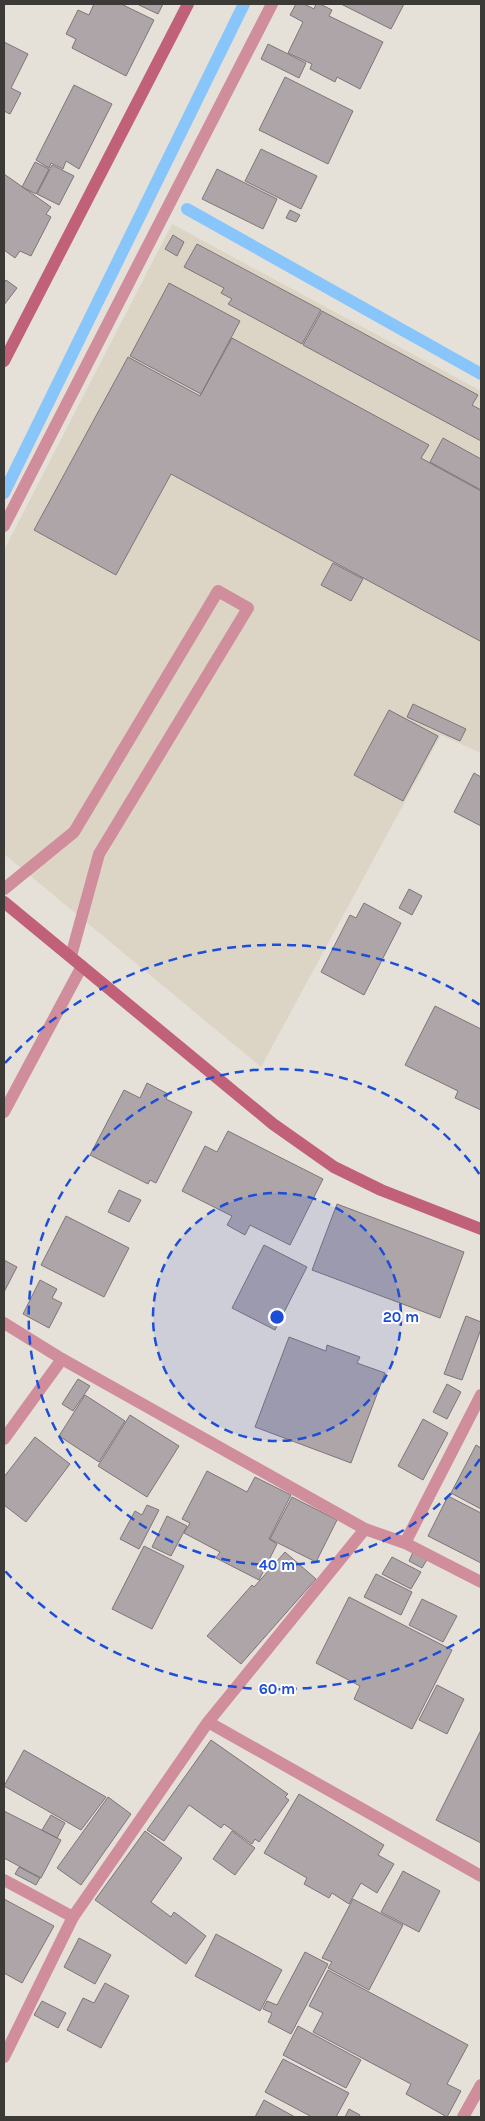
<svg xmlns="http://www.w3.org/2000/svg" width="485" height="2121" font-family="Karla,sans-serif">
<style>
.built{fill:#dcd5c6}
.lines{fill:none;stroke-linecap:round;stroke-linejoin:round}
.stream{stroke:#88c5fb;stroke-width:12}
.building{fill:#aea5a9;stroke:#7e7579}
.lane{stroke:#d08d9b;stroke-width:12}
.street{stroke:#d08d9b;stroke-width:12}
.secondary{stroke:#c16179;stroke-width:12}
.ring{fill:none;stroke:#1d4ed8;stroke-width:2.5;stroke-dasharray:9 6}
.centre{fill:#1d4ed8;stroke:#fff;stroke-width:2.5}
.ring-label{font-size:15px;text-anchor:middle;font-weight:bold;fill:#1d4ed8;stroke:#fff;stroke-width:4;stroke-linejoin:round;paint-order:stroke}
</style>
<rect width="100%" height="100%" fill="#e5e1d9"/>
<path class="built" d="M172,224l309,167v362l-40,-18 -180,332 -257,-213v-304z"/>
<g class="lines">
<path class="stream" d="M187,209l294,165
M4,493l240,-489"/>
</g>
<path class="building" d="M94,4h27l33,16 -28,56 -54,-28 4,-9 -10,-5 12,-24 11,5z
M137,4h26l-5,10z
M296,4h8l10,5 2,-5h4l12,6 -3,6 54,26 -23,47 -23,-12 -2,5 -25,-13 2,-5 -24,-11 15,-31 -13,-7z
M341,4h63l-13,25z
M4,42l24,12 -17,34 10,5 -11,21 -6,-3z
M268,44l38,19 -7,15 -38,-19z
M285,77l68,34 -25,53 -69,-34z
M74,85l38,19 -33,65 -13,-8 -3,8 -12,-6 -2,5 -13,-8z
M261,149l56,27 -16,33 -56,-28z
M35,162l14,7 -13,25 -14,-7z
M52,165l22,11 -15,29 -22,-11z
M217,169l60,30 -14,30 -61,-30z
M4,174l47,33 -5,7 5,3 -20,39 -11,-5 -5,7 -11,-8z
M290,210l10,5 -4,7 -10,-4z
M173,235l11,7 -7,14 -12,-7z
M197,244l124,66 -19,34 -74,-40 4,-5 -11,-6 3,-5 -40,-21z
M6,280l11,8 -13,17v-22z
M169,283l71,38 -39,73 -71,-38z
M322,311l156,84 -6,10 9,5v31l-178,-96z
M232,338l197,107 -8,13 60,33v148l-1,2 -309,-167 -55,101 -82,-45 94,-173 72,39z
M443,438l38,21v31l-51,-28z
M333,563l30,16 -12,22 -30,-16z
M413,704l53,25 -6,12 -53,-24z
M389,710l49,26 -35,65 -49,-26z
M474,773l7,4v49l-27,-14z
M409,889l13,7 -10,19 -13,-7z
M364,903l37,20 -37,72 -43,-23 29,-57 6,3z
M435,1006l46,23v81l-26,-12 3,-7 -53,-26z
M147,1083l21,11 -2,5 26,13 -36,71 -6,-3 -2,4 -58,-29 34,-65 16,8z
M228,1131l95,48 -33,66 -40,-20 -5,10 -18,-10 5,-9 -50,-25 23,-45 12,6z
M119,1190l22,10 -12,22 -21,-10z
M337,1204l127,48 -24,66 -128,-48z
M66,1216l63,32 -25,49 -63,-32z
M264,1245l43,22 -32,63 -43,-22z
M4,1260l13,7 -13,25z
M40,1280l17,9 -5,9 10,5 -13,25 -26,-14z
M466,1316l15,6v7l-19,51 -18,-6z
M289,1337l37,14 1,-6 33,12 -3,6 28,10 -34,90 -96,-36z
M78,1379l12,7 -17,25 -11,-7z
M447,1384l14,8 -14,27 -14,-7z
M85,1395l40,26 -26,41 -40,-26z
M130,1415l49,31 -32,51 -49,-31z
M423,1419l25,14 -25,47 -25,-14z
M35,1437l35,27 -44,58 -22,-17v-28z
M476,1445l5,3v61l-30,-16z
M207,1471l40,21 8,-15 36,18 -22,44 8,5 -18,36 -43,-22 4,-6 -36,-19 6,-10 -8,-4z
M448,1496l33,17v50l-53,-27z
M292,1497l45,23 -21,42 -46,-23z
M147,1505l12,5 -20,39 -19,-10 15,-28 7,4z
M167,1516l20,10 -16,30 -19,-9z
M144,1546l40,20 -32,63 -40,-20z
M414,1550l14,8 -6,10 -13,-7z
M285,1552l31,27 -75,85 -34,-28 45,-51 2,2z
M392,1557l29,15 -10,17 -29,-15z
M376,1574l36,18 -11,23 -37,-18z
M349,1597l103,53 -40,79 -58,-30 6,-13 -44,-23z
M422,1599l35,17 -14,26 -34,-17z
M437,1685l27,14 -17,35 -28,-14z
M481,1730v113l-45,-23z
M211,1740l77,54 -3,3 4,3 -30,42 -4,-3 -3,5 -28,-20 -3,4 -32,-23 -25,36 -17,-11z
M24,1750l82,47 -25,33 -77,-44z
M299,1794l85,51 -6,10 16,9 -17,29 -16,-10 -12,21 -17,-11 -3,5 -25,-14 3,-6 -43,-25z
M108,1797l23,17 -50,71 -24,-17z
M4,1811l57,29 -20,38 -37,-20z
M51,1815l14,8 -8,15 -15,-8z
M145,1831l37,27 -31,44 20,15 3,-5 32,24 -20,28 -91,-64z
M232,1831l23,17 -20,27 -22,-16z
M19,1867l21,11 -4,7 -21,-11z
M403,1871l37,20 -21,41 -38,-20z
M4,1899l50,27 -32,57 -18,-10z
M353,1899l50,26 -34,65 -41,-22 4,-6 -10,-4z
M216,1934l66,36 -22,41 -65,-35z
M79,1938l32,17 -16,29 -31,-17z
M305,1952l23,12 -37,70 -23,-12 4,-9 -9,-4 4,-8 10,4z
M328,1970l140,75 -21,39 14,7 -14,26 -41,-23 5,-10 -98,-52 10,-19 -14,-7z
M105,1983l24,13 -28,52 -34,-18 16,-32 11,5z
M42,2001l24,12 -8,15 -24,-13z
M298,2026l63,34 -15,28 -63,-33z
M283,2059l66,34 -13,24h-24l-47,-25z
M264,2100l31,17h-40z
M349,2109l11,6 -1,2h-14z"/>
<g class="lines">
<path class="lane" d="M4,889l70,-57 144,-241 30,17 -149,246 -28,102
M4,1112l78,-146
M4,1323l58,36
M4,1880l69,37"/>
<path class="street" d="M4,526l268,-522
M4,1439l58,-80 303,170
M405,1543l76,39
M208,1722l273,154
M4,2057l69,-140 135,-195 157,-193 40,14 76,-148
M463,2117l18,-32"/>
<path class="secondary" d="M4,361l184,-357
M4,902l269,222 61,43 47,23 100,39"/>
</g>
<circle cx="277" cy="1317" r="124" fill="#1d4ed8" fill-opacity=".12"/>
<g class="ring">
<circle cx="277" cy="1317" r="124"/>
<path d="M480 1459A248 248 0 1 1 480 1175"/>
<path d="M480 1629A372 372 0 0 1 5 1571M5 1063A372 372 0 0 1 480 1005"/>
</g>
<circle cx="277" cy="1317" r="8" class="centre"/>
<g class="ring-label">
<text x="401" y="1322">20 m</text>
<text x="277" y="1570">40 m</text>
<text x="277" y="1694">60 m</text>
</g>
<rect width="485" height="2121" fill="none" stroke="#3c3a37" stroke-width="10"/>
</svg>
